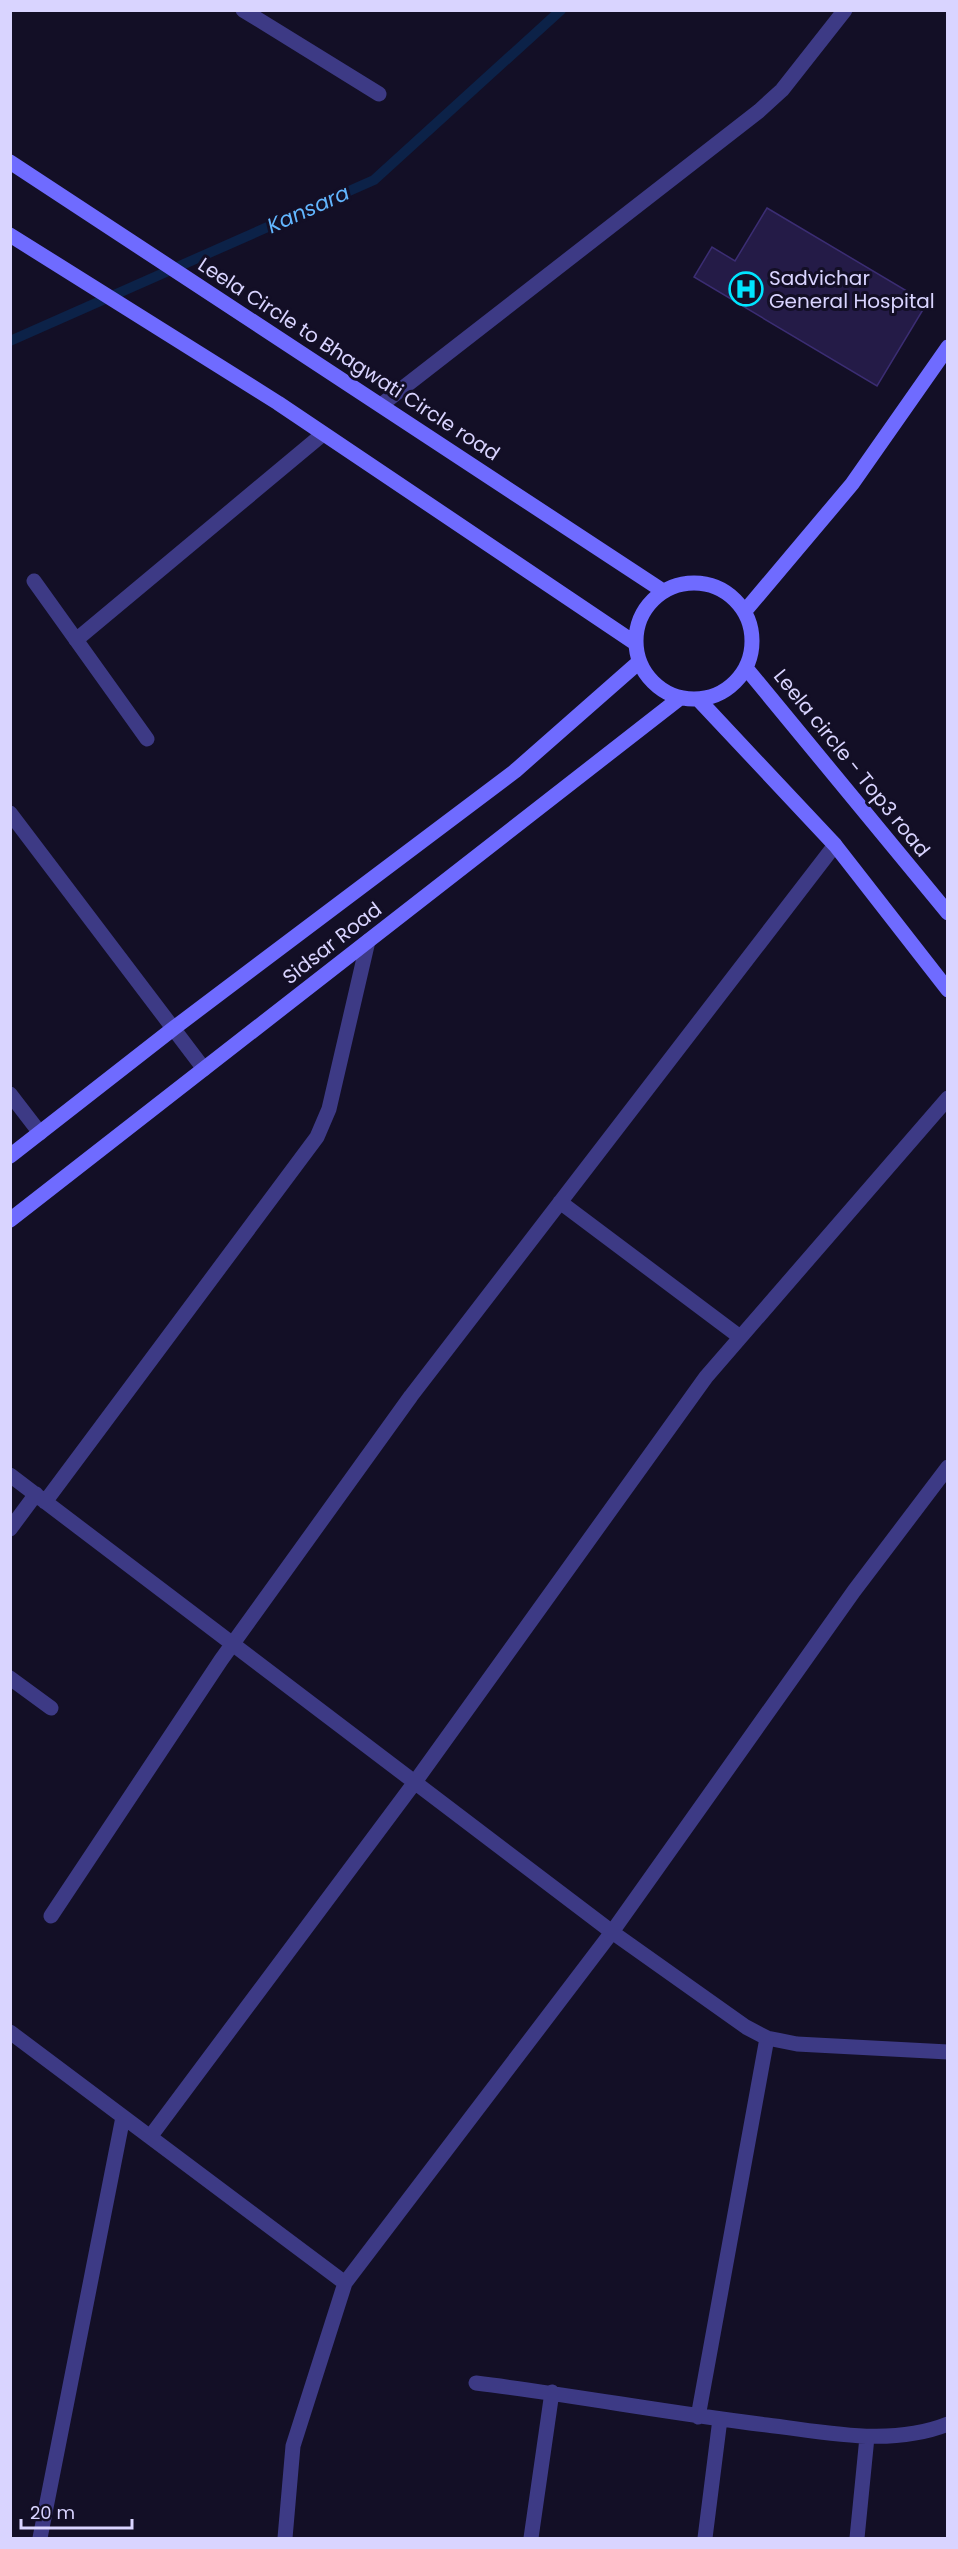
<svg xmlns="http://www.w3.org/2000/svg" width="958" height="2549" font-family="Poppins,sans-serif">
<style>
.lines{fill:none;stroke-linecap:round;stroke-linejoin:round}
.stream{stroke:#0c2248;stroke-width:10}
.building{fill:#241b47;stroke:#3b2d73;stroke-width:1.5}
.lane{stroke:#3d3a85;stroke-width:15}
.street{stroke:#3d3a85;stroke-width:15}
.secondary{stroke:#6f6bff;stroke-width:15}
.labels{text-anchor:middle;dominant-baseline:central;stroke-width:6;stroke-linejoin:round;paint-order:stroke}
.poi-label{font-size:20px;fill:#d9d4ff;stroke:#130f26;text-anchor:start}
.street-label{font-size:20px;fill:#d9d4ff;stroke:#130f26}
.water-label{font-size:21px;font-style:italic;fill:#62b6ff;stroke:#130f26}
</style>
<rect width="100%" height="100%" fill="#130f26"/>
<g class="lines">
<path class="stream" d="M10,341l364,-161 187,-170"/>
</g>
<path class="building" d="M767,208l160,95 -50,83 -183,-109 18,-30 23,14z"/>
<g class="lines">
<path class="lane" d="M381,405l378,-294 23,-21 63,-80"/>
<path class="street" d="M243,10l136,84
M34,581l113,158
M76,640l247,-206
M10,813l194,256
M10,1094l30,39
M560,1202l180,135
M10,1475l602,457 242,-341 94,-124
M45,1502l272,-365 12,-28 39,-168
M10,1529l26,-35
M10,1678l41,30
M51,1916l170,-256 190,-264 424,-551
M10,2032l335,251 267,-351 134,95 21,11 30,6 151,8
M150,2137l265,-355 291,-405 242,-279
M476,2383c97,12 193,30 291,42 59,7 123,22 181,-1
M698,2417l69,-379
M40,2538l83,-421
M285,2538l8,-92 52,-163
M531,2538l21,-146
M705,2538l15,-119
M857,2538l10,-101"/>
<path class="secondary" d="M10,162l653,429
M10,235l268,168 357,240
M636 641a58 58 0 1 1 116 0a58 58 0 1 1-116 0Z
M745,611l107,-127 96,-137
M746,668l202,245
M698,699l137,146 113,145
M10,1156l164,-128 341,-257 124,-109
M10,1220l670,-522"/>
</g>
<defs>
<symbol id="hospital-ring" viewBox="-11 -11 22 22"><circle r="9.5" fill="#130f26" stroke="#00e5ff" stroke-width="1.5"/><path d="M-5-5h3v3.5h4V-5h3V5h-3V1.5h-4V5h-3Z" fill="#00e5ff"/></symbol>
</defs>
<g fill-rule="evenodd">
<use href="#hospital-ring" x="727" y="270" width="38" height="38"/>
</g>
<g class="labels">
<g class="poi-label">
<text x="769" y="278">Sadvichar<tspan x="769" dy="23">General Hospital</tspan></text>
</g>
<g class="street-label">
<text transform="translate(349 359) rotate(33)">Leela Circle to Bhagwati Circle road</text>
<text transform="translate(852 763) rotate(51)">Leela circle - Top3 road</text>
<text transform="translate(332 943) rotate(-38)">Sidsar Road</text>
</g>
<g class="water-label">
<text transform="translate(308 209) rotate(-24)">Kansara</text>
</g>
</g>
<rect width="958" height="2549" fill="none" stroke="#d9d4ff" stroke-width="24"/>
<path d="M21 2519v9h111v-9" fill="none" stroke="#d9d4ff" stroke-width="3"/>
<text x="30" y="2519" font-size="18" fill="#d9d4ff" stroke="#130f26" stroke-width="4.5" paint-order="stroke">20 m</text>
</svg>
